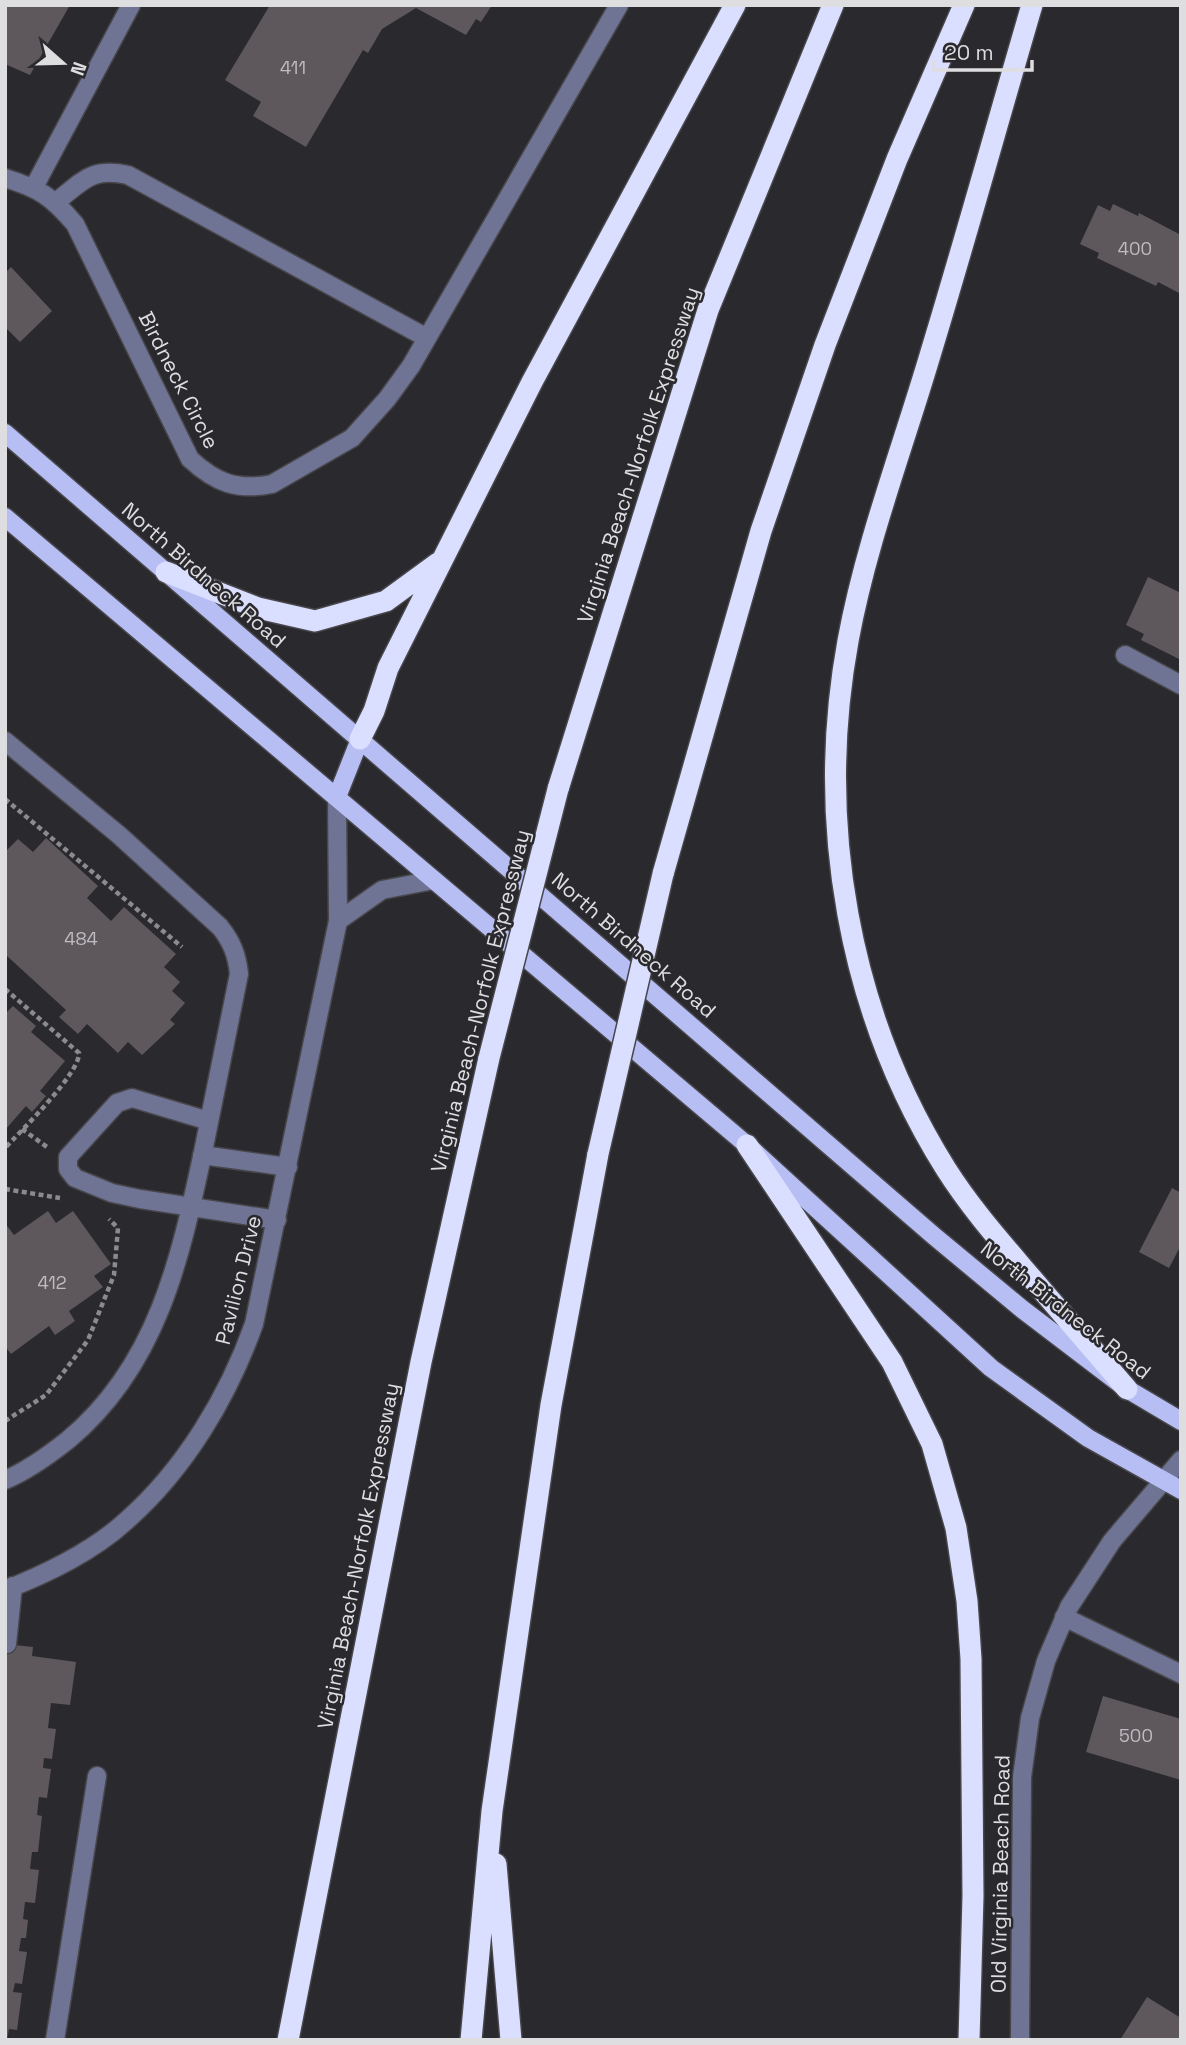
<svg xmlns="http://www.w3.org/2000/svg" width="1186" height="2045" font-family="'Space Grotesk',sans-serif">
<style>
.building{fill:#5e585c}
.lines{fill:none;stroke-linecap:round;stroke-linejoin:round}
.minor-casing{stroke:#47464b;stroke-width:21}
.major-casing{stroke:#47464b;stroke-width:21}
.highway-casing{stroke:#47464b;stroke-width:24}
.path{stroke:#8b8a8e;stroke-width:4.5;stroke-dasharray:5 3.5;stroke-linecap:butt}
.minor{stroke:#6f7394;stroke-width:18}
.major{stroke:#b7bef4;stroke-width:18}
.highway{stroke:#dadeff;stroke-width:21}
.highway-bridge-casing{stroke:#47464b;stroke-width:24;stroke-linecap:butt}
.highway-bridge{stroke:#dadeff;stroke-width:21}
.labels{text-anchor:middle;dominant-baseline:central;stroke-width:5;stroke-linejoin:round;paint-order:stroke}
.number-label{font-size:18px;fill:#bebcc0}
.street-label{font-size:21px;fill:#dedee1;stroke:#2a292e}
</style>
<rect width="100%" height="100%" fill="#2a292e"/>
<path class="building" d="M5,5h65l-40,70 -25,-11z
M270,5h222l-11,17 -5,-3 -10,16 -50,-27 -34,21 -14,24 -5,-3 -57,97 -53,-31 8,-14 -36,-22z
M1113,204l25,12 1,-3 42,22v59l-23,-12 -2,4 -59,-28 2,-5 -19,-9 18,-39 12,6z
M11,267l41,44 -32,31 -15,-15v-54z
M1148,577l33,16v67l-40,-20 3,-6 -18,-9z
M46,838l52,48 -11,12 24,23 13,-14 52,47 -12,13 16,15 -8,9 13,12 -15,17 5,4 -33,31 -14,-13 -10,11 -31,-29 -9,10 -19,-17 7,-7 -59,-54 -2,2v-106l13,-13 15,13z
M13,1006l23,20 -5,6 34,29 -25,30 6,5 -14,16 -6,-6 -21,24v-116z
M1172,1188l9,5v52l-12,23 -30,-16z
M48,1211l8,12 17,-12 38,53 -17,12 9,11 -34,24 6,10 -20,14 -6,-9 -38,28 -6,-8v-123l9,12z
M5,1644l28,3 -1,9 44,6 -6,43 -19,-2 -3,25 8,1 -4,30 -8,-1 -1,10 8,1 -4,29 -8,-1 -2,18 5,1 -4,36h-6l-2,17 9,1 -4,33 -10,-1 -2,17 5,1 -2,18h-5l-2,13 8,1 -5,32 -7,-1 -2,9 9,1 -5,37 -8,-1 -2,11h-2z
M1103,1696l78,23v61l-95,-28z
M1147,1997l34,21v22h-61z"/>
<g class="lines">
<defs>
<path id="minor" d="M5,178c35,11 46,18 70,46l115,235c26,24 47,32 82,25l80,-46 35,-39 24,-33 208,-361
M34,187l97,-182
M56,202c27,-21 35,-35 72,-27l299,163
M1125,655l56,30
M5,741l114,94 101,92c12,15 17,28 19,47 -12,60 -24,119 -36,178 -23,108 -46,214 -135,288 -19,15 -41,31 -63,40
M338,921l44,-31 52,-10
M209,1121l-77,-23 -15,5 -49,54v12l7,9 37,15 28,6 137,21
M202,1155l86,12
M5,1590c43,-17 87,-38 121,-69 59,-52 102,-124 128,-197l84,-403 -1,-124
M1064,1617l117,57
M7,1644l6,-58
M55,2040l42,-264
M1020,2040l2,-263 8,-59 16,-57 23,-54 43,-66 69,-81"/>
<path id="major" d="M5,433l929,803 88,73 105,80 54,32
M5,517l742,628 244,223 97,70 93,52
M337,797l23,-58"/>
<path id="highway" d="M1032,5c-34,116 -66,232 -101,347 -28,95 -65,191 -83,289 -33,180 0,372 98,528 24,38 54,72 83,106 33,38 65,76 98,114
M166,572l92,36 57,13 71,-20 52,-38
M360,739l14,-28 14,-43 144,-286 203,-377
M558,789l150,-479 125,-305
M663,874l98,-343 64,-186 72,-186 67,-154
M747,1145l145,217 40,82 24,84 11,73 4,58 2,237 -4,144
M496,1864l15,176
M288,2040l133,-678 68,-304
M471,2040l21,-229 59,-406 47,-251"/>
</defs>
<use href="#minor" class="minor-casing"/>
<use href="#major" class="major-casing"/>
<use href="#highway" class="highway-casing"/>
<path class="path" d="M5,799l177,148
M5,989l74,64c1,20 -58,78 -74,95
M22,1129l25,18
M5,1189l55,9
M5,1421l41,-26 42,-55 26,-65 4,-47 -9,-9"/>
<use href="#minor" class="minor"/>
<use href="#major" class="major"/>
<use href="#highway" class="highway"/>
<defs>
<path id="highway-bridge" d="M489,1058l69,-269
M598,1154l65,-280"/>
</defs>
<use href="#highway-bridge" class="highway-bridge-casing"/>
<use href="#highway-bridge" class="highway-bridge"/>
</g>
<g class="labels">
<g class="number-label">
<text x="293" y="67">411</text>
<text x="1135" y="248">400</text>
<text x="81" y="938">484</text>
<text x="52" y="1282">412</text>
<text x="1136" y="1735">500</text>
</g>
<g class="street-label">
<text transform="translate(179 380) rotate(63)">Birdneck Circle</text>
<text transform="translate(638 455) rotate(-72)">Virginia Beach-Norfolk Expressway</text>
<text transform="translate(204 575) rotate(41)">North Birdneck Road</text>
<text transform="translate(634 945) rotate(41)">North Birdneck Road</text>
<text transform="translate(480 1001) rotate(-76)">Virginia Beach-Norfolk Expressway</text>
<text transform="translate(238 1280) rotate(-76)">Pavilion Drive</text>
<text transform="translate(1066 1310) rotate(38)">North Birdneck Road</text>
<text transform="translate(358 1556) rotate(-79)">Virginia Beach-Norfolk Expressway</text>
<text transform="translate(1000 1874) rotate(-89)">Old Virginia Beach Road</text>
</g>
</g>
<rect width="1186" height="2045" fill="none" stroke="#dedee1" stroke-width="14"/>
<g transform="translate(63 63) rotate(110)" stroke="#2a292e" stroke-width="5" paint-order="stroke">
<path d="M0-5L12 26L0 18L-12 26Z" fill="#dedee1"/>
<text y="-10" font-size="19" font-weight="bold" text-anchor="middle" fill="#dedee1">N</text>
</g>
<path d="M934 60v10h98v-10" fill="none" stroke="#dedee1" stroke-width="3.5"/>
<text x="944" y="60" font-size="21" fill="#dedee1" stroke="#2a292e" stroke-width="5" paint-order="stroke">20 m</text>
</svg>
